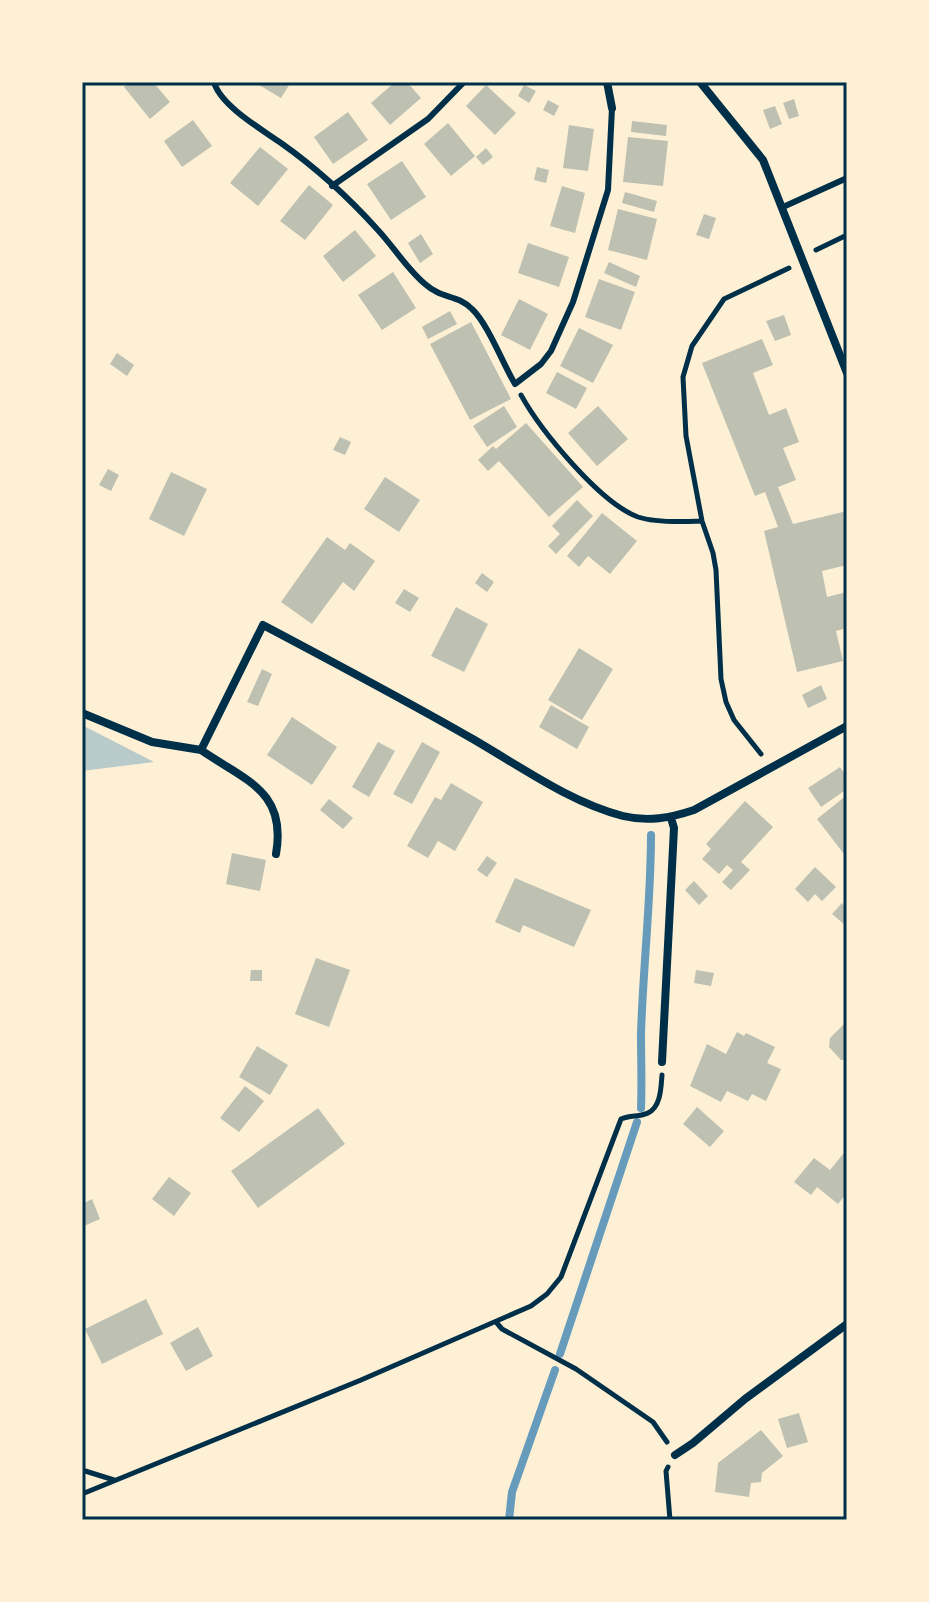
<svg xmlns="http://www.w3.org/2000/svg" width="929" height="1602" font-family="Rubik,sans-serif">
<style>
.green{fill:#b9caca}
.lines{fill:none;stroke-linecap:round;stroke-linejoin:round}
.stream{stroke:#669bbc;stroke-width:8}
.building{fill:#bec0b2}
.path{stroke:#003049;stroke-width:5}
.service{stroke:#003049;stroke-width:6}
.minor{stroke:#003049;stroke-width:8}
.neatline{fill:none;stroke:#003049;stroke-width:3}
</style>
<rect width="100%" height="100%" fill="#fdf0d5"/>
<path class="green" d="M82,725l72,37 -72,9z"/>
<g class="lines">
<path class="stream" d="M641,1108c1,-25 0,-49 0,-74 2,-67 10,-133 10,-199
M560,1354l77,-232
M509,1520l3,-28 43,-122"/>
</g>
<path class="building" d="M130,82h23l17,20 -20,17 -26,-32z
M254,82h37l-10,16z
M395,82h12l14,16 -31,27 -19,-22z
M486,85l30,28 -21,22 -29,-29z
M524,85l12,6 -7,12 -11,-7z
M794,99l5,17 -10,3 -6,-16z
M548,100l11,6 -5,10 -11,-6z
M775,106l7,18 -12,5 -7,-19z
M348,112l20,28 -35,24 -19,-27z
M193,120l19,26 -30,21 -18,-26z
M632,121l35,4 -1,11 -35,-4z
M448,123l27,33 -24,20 -27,-32z
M569,125l25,4 -6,42 -25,-3z
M628,137l40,4 -5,45 -40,-4z
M260,147l28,22 -30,37 -28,-23z
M486,148l7,9 -10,8 -7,-8z
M402,161l24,36 -35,23 -24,-36z
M537,167l12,3 -3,13 -12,-3z
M309,185l24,20 -28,35 -25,-19z
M562,186l23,7 -10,40 -25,-7z
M625,192l32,9 -3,11 -32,-9z
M618,209l39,10 -10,41 -39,-10z
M704,214l12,4 -7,21 -13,-4z
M355,230l21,26 -33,26 -20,-26z
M421,234l12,20 -13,9 -12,-20z
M528,243l41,14 -10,30 -41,-14z
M609,262l31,14 -4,11 -32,-14z
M393,272l23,36 -34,22 -24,-35z
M599,279l36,13 -14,38 -36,-13z
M519,299l29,15 -18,36 -29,-15z
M450,311l7,13 -29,15 -6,-12z
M784,315l7,20 -16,6 -9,-20z
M471,322l40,77 -41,21 -40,-76z
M579,328l34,17 -20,38 -33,-17z
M762,339l11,26 -20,8 16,42 17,-7 13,34 -16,6 13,32 -18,7 15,37 54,-13v54l-25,6 5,26 20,-5v36l-11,3 7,30 -46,11 -33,-141 14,-4 -13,-35 -10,4 -53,-133z
M117,353l17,12 -7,11 -17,-12z
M557,372l30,16 -11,21 -30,-16z
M504,406l13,21 -30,20 -14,-21z
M598,406l30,33 -31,27 -29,-33z
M526,423l57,64 -34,30 -50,-56 -11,10 -10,-11 15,-14 3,3z
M340,437l11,5 -6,13 -12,-5z
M108,469l11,6 -8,16 -12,-6z
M171,472l36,17 -23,47 -35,-17z
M385,477l35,23 -21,32 -35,-23z
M577,500l16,16 -37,38 -8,-8 12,-12 -8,-8z
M602,513l35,28 -27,33 -22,-18 -9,11 -12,-11z
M327,537l18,13 5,-7 25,18 -21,30 -11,-9 -31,42 -31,-22z
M482,573l12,9 -7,10 -12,-9z
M404,589l15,9 -9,14 -15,-9z
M456,607l32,17 -24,48 -33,-16z
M579,648l34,21 -31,51 -34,-20z
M262,669l10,5 -14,32 -11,-4z
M821,685l6,14 -19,9 -6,-13z
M551,705l38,22 -12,22 -38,-22z
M292,717l45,30 -25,38 -45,-30z
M378,742l17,9 -26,46 -17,-10z
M422,742l18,10 -28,52 -19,-10z
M840,767l7,10v12l-26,18 -13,-19z
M451,783l32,19 -28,49 -17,-10 -10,17 -21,-12 28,-49 6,3z
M847,795v63l-30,-39z
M329,799l24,19 -10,11 -23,-19z
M745,801l28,26 -32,35 9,8 -19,20 -9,-8 11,-12 -6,-5 -8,9 -17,-15 9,-10 -5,-5z
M232,853l34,7 -6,31 -34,-7z
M487,856l10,7 -10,14 -10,-7z
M815,867l21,20 -14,14 -7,-7 -7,8 -13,-13z
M515,878l76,32 -17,37 -51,-22 -3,8 -25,-11z
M694,881l14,15 -9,9 -14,-15z
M842,903l5,5 -2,17 -13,-11z
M316,958l34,12 -21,57 -34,-13z
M251,970h11v11h-12z
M696,970l18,3 -3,13 -17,-3z
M847,1021v39h-6l-12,-13 1,-9z
M737,1032l7,4 2,-3 29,14 -8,16 14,6 -15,32 -14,-7 -4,7 -21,-10 -6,11 -31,-16 17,-42 19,10z
M257,1046l31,19 -18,30 -31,-18z
M245,1086l19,15 -25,31 -19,-14z
M697,1107l27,24 -14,16 -27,-23z
M318,1108l27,36 -87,64 -27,-37z
M847,1149v44l-9,11 -21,-17 -6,8 -17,-13 20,-24 16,12z
M169,1177l22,16 -17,23 -22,-17z
M92,1199l8,20 -16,7 -2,-22z
M146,1299l17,35 -61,30 -17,-35z
M198,1327l15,29 -27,15 -16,-28z
M799,1413l9,29 -21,6 -9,-29z
M761,1430l22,26 -21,17 -1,9 -10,1 -2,14 -34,-5 3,-29z"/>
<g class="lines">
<path class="path" d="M816,250l31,-15
M521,395c20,36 79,108 117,122 18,6 44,5 63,4
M761,754l-27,-34 -8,-18 -5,-23 -5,-109 -3,-17 -11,-32 -16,-85 -3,-59 9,-31 32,-47 65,-31
M496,1322l6,7 74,40 77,53 14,20
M668,1467l-2,4 4,49
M82,1470l32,10
M82,1494l279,-114 170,-74 16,-12 14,-17 60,-158c9,-4 19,-2 27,-6 13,-6 13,-26 14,-38"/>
<path class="service" d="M214,82c6,23 47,47 67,61 34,24 68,55 96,86 17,18 29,39 48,55 18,16 32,10 47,25 16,15 31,55 43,75l26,-20 10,-13 22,-49 35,-112 4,-82
M332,186l96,-67 36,-37
M783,207l64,-29"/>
<path class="minor" d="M607,82l5,26
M700,82l63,78 84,213
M82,713l70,29 49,8 62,-125c70,37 140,74 208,113 49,28 98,64 152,78 25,6 47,2 71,-6l153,-84
M201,750c45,31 86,41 75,104
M662,1062l12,-234 -3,-10
M675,1455l18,-12 52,-44 102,-75"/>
</g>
<rect width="929" height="1602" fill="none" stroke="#fdf0d5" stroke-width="168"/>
<rect x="84" y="84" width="761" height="1434" class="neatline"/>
</svg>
